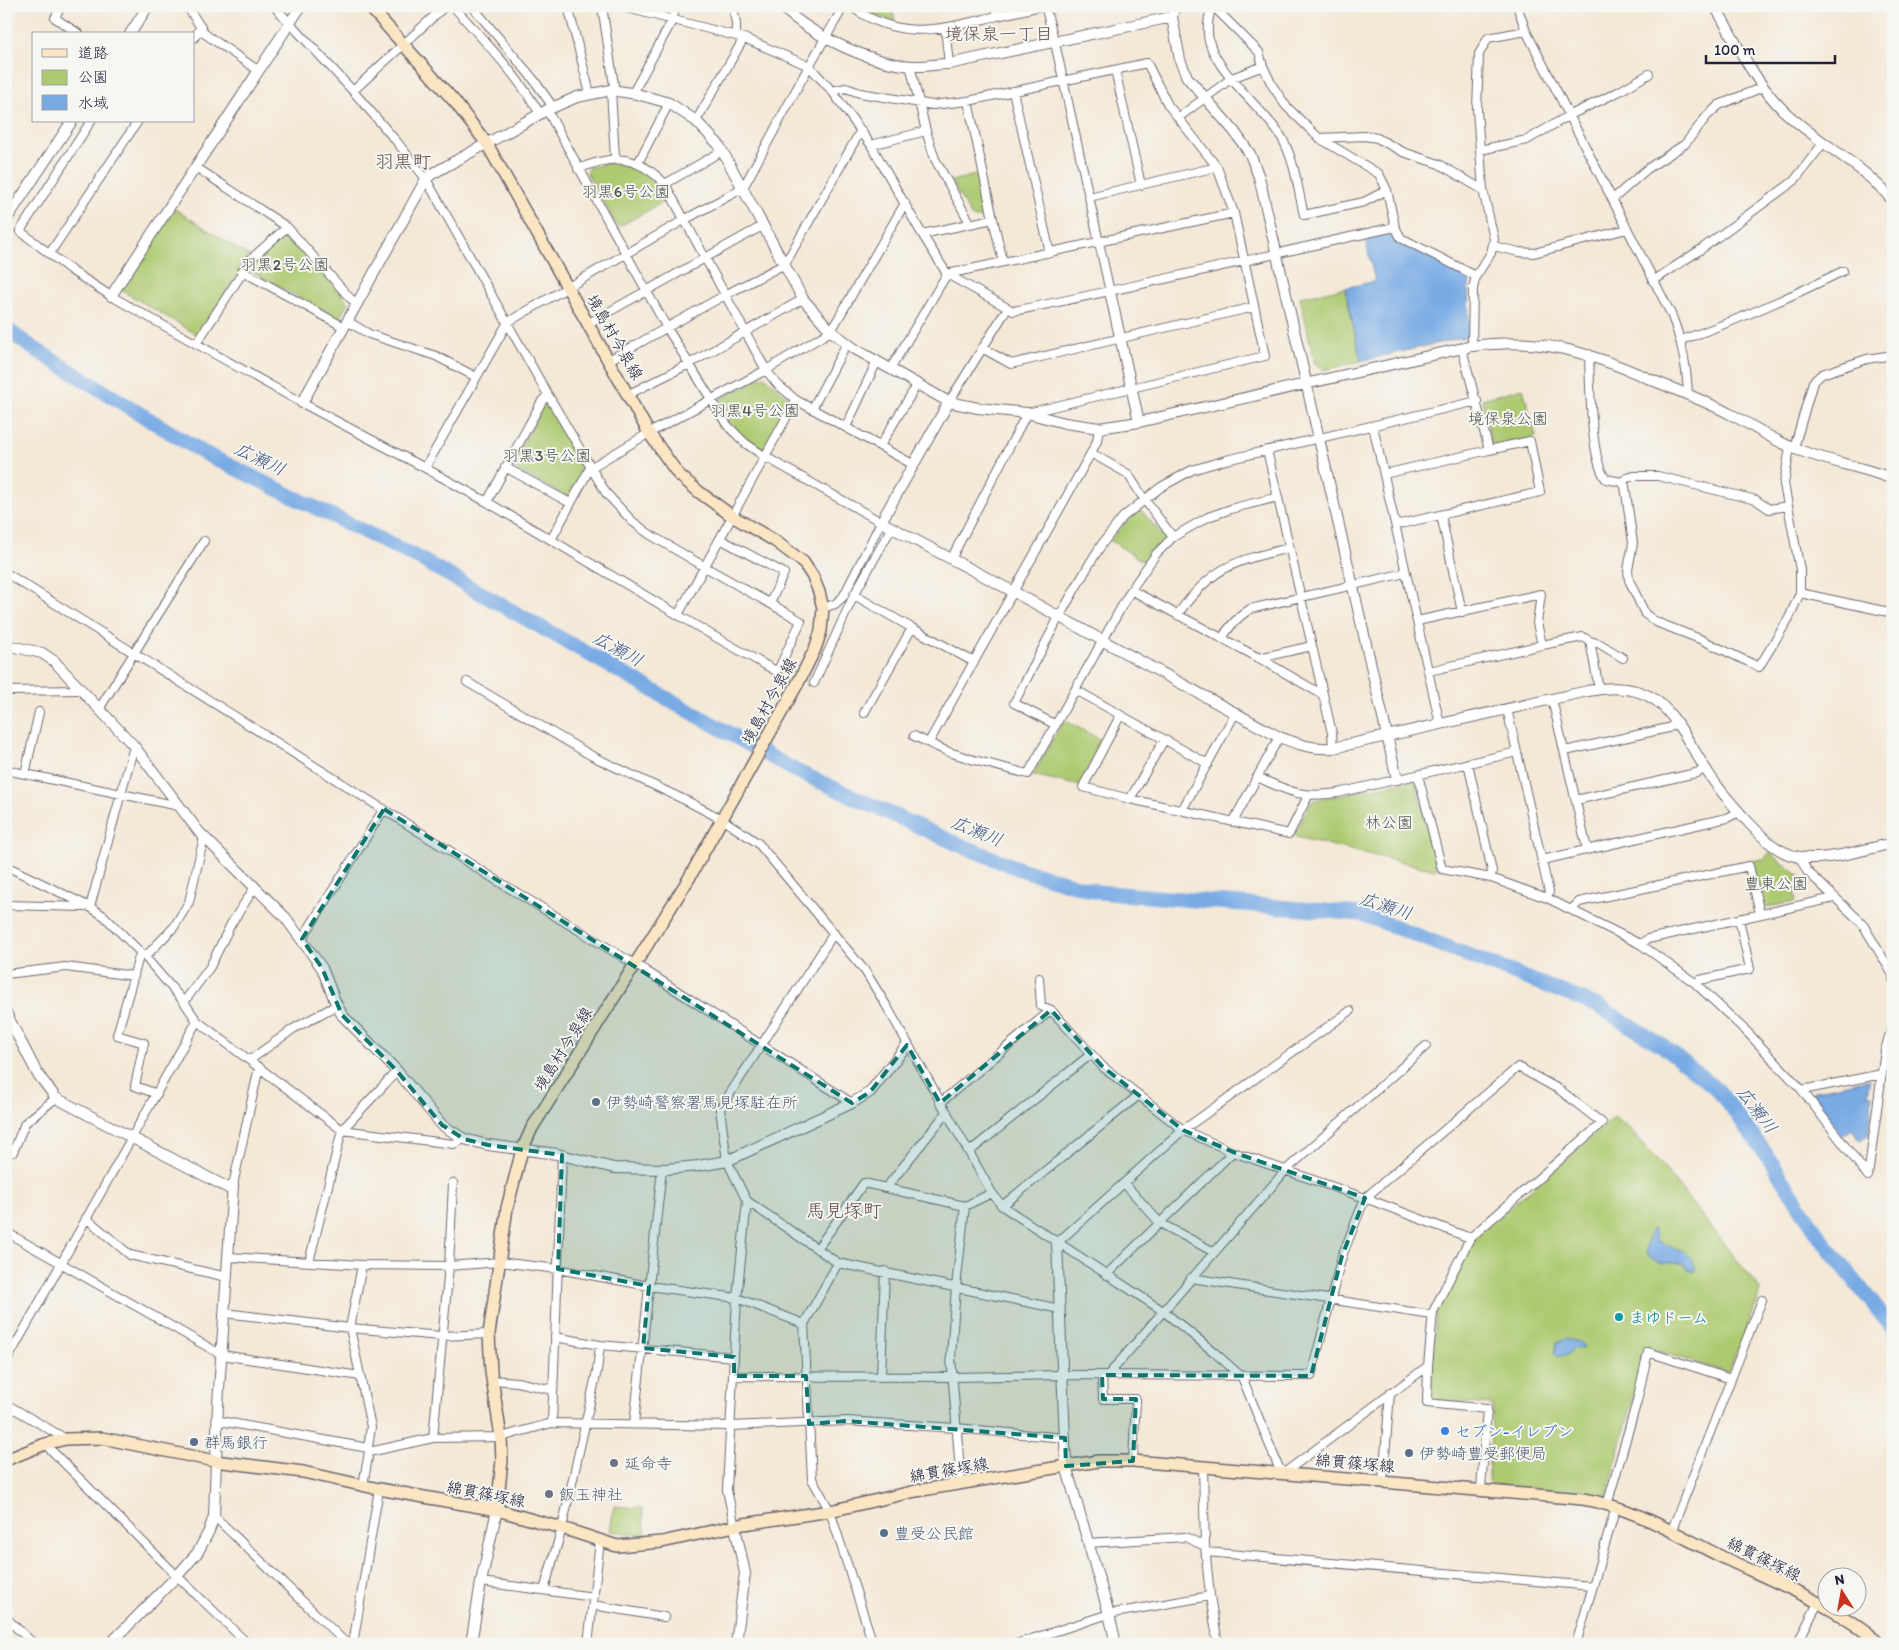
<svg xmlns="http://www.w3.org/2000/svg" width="1899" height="1650" font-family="Itim,'Klee One',sans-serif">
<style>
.green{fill:#adca71;stroke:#687656}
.water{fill:#78aae4;stroke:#4d6690}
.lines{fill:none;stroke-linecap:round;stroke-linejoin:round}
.river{stroke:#78aae4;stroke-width:15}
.minor-casing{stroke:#6c6771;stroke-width:10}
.tertiary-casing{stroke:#6c6771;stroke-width:12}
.secondary-casing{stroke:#6c6771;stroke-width:14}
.minor{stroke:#fff;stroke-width:8}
.tertiary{stroke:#fff;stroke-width:10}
.secondary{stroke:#fbe6c4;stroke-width:11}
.marked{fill:#0f766e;fill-opacity:0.2;stroke:#0f766e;stroke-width:4;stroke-dasharray:10 6;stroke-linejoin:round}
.service-dot{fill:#5c6f8a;stroke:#f6f6f2;stroke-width:2}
.culture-dot{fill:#0f9aa8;stroke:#f6f6f2;stroke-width:2}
.shop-dot{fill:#3f7fe0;stroke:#f6f6f2;stroke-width:2}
.worship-dot{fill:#6b7280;stroke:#f6f6f2;stroke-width:2}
.labels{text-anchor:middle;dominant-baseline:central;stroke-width:4;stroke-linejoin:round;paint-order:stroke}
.park-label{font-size:16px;fill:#4c544b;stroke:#f6f6f2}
.street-label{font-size:16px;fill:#22223b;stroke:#f6f6f2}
.service-label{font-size:16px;fill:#4e5e75;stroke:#f6f6f2;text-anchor:start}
.culture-label{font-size:16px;fill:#0d838f;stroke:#f6f6f2;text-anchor:start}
.shop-label{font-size:16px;fill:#366cbe;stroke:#f6f6f2;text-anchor:start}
.worship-label{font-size:16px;fill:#5b616d;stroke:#f6f6f2;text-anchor:start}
.neighbourhood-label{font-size:18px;fill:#634e47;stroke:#f6f6f2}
.water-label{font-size:18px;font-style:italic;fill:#44587f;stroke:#f6f6f2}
.quarter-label{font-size:19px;fill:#634e47;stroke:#f6f6f2}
</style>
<rect width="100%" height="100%" fill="#f6f6f2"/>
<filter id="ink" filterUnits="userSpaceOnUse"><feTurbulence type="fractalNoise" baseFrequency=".02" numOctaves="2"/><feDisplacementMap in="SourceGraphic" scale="10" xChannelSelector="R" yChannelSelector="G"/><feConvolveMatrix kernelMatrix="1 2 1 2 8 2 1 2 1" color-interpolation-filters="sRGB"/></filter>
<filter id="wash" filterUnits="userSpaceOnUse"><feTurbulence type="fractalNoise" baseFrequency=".0096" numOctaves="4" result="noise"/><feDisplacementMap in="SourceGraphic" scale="20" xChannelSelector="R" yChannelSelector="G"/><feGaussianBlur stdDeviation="1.12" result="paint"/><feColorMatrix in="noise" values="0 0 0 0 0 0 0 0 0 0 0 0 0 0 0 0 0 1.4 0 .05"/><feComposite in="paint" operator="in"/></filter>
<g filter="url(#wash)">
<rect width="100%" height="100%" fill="#f4e8d6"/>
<path class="green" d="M857,6h35l3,16 -26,-9z
M609,163c24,2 52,11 58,37l-47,26 -4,-1 -29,-52 1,-5z
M979,174l8,38 -4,5 -7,1 -5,-2 -20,-35z
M175,209l74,47 -51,79 -77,-45z
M283,236h7l58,66 -9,18 -87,-49 -1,-8z
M1345,288l16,73 -37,9 -9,-6 -15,-67z
M763,376c5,1 20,18 26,22v7l-23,43c-2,0 -6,1 -8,0 -13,-5 -40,-34 -39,-48z
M1523,388l13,49 -41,9 -4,-3 -9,-44z
M549,406l35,60 1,3 -15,26 -4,1 -53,-28 -1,-5 31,-56z
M1139,508l27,31 -22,23 -34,-22z
M1066,721l35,19 1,3 -22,43 -47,-11 30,-53z
M1412,780l4,3 21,85 -2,2 -139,-33 -2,-3 18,-33z
M1770,853l34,27 -10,11 2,11 -30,5 -5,-2 -9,-44 11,-2z
M1615,1117l14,12 31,34 100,126 -3,14 -29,70 -81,-26 -40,149 -117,-12 -2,-3 5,-76 -63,-5 6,-88 38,-74z
M614,1506l28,2 4,27 -36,-4z"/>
<path class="water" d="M1389,233l5,2 2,6 70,34 4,5 -2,9 1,44 -4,4 -104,24 -16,-73 30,-7 -10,-44z
M1870,1079l-3,15 5,1 -3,39 -9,6 -8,-11 -10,7 -30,-39 2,-6z
M1653,1228l4,13c17,8 35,8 39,30h-6l-6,-8h-24l-9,-5 -4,-5 -1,-8z
M1566,1339l14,3 4,5 -11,2 -7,7h-8l-3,-3 2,-10z"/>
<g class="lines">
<path class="river" d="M6,329l27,19 171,105 216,106 374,211 161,73 65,26 78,23 264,22 236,92 65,40 55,44 48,64 54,83 73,92"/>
</g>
</g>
<g filter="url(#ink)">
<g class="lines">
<defs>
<path id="minor" d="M61,6l-6,12 24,16
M187,6l18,28 54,37
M274,6l79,85 44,51 29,37 122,216 58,98 26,28 17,13 56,33 96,54 -22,47 -3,3 -64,-36 -225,-133 -62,-34 83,-146 176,-102 59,-32 66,-122 35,-60
M453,6c31,35 64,68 87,108
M472,6l62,74 19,27
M568,6l22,88
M602,6l12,79 -3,5 4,68
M619,6l125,32 65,28 23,25 39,54 51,89 25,40 66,37c128,-25 254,-56 382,-84
M733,6l3,18v12
M850,6c52,37 91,23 147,10l-2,-10
M1045,6l10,37 55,249
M1212,6c-4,12 -6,26 -2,38 10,32 54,65 72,94 13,23 16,52 22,77l60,-13 23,-12
M1213,6l46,46 4,14 9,19 14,21 33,32 60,36 8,16 8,37 6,11 75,38
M1517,6l9,25 145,283c11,27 16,52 17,81
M997,16l44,-10
M945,28l4,36
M194,38l7,-11
M1115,70l26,115
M353,91l92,-85
M832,91l14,-3 14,5 72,12 36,-4 179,-38 21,42 49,62 17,46 31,143 -238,57 -76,146
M1013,91l37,162
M633,93l40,-74 2,-13
M547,110l120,218 60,97 18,18 19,13 117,66 -38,75 -8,7 -12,4
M1179,117l53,-39 31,-12
M91,121l-71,110 52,40 39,25 191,107 123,65
M696,121l48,-83
M926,131l9,28 35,64
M1319,138l46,-2 12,2 26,14 36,12 44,26
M871,145l55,-14 -16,-66
M1480,150l47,-10 43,-25 48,-23 31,-18
M638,163l31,-60
M197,168l90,59 63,71 7,6
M578,169c36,-15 59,-14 87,15l101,186 11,14 19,16 118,65
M665,184l57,-33
M1089,197l128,-30
M1613,199l34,-30 38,-25 22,-28 12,-11 44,-18
M993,219l10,43
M922,234l71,-15 -25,-118
M1493,246l26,6 15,1 93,-24
M50,253l88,-132
M242,271l102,56
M1653,281l47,-31 94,-69 30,-39
M347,321l22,13 67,22 40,21
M589,323l175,-98
M1681,340c56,-19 109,-43 162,-69
M196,344l56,-86 35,-31
M1472,346l1,-58 3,-12 15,-23 3,-14 -11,-49 -6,-80 2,-56 9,-16 38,-7
M982,348l29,16 243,-57
M1589,354c1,28 1,106 17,125l16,3 3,4 8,57 -5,27 1,10 16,34 11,8 44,17 59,28 30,-49 11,-25v-23l-16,-86 6,-37
M609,360l116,-65 60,-31 76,-134
M891,368l56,-94 287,-61
M629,394l60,-30 114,-65
M949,402l58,-93
M812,409l35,-66
M1373,426l67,298
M846,427l31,-66
M880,446l38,-63
M1794,448l19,-66 9,-8 45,-15 26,-4
M1267,450l65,283 1,15
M1091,453l37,21 16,25 29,38
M505,467l65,36
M1384,474l105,-24
M1622,482l5,-4 7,-2h24l98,24 13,9 19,-3
M487,502l55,-101 6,-6
M1441,515l21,97
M1396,525l144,-33 -10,-51 -41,9 -27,-101
M720,539l64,34 -14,30
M551,540l39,-72 59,-35 117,-63 65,-39 74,-128
M6,573l503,315 137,83 206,132
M1131,590l128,68 64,37
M1800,593l93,20
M854,595l58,33 -48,85
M678,615l118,-215
M1177,615c36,-49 55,-53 112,-67
M1417,621l124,-27 -4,29 5,22 41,-8 7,4 9,48
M912,628l62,34
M1222,639c7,-14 16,-22 28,-30l155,-36
M1590,641l10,3 23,14
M1259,658l53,-12
M1429,671l113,-26
M467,682l125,74 97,46 34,18 35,23 107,128 21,34 106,188 10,13 161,105 51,41 28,25 37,91 5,5 144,-107 5,-54 37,-74 132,-115 -42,-33 -42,-23 -153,131 -23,58 -31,120 -249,-1 -110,2 -218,-1
M814,683l40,-88 38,-68
M1076,690l132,74
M6,691l75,-1
M1552,699l35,150
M99,709l105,-168
M1507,709l42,183 -2,6
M1120,716l-37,71 47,12 159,35 19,-38
M1056,725l-42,-22 45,-86 31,-54 12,-19 21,-27 38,-30 31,-17 34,-10 251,-59
M914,736l32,15 28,9 54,14 103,-184 25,-36 17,-17 35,-20 26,-9 44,-11
M929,742l162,-289 6,-12 2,-13
M1565,751l103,-23 9,-5
M1468,763l24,108 -1,7
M6,770l173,36
M25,774l14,-62
M1418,775l24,94 49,9 56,20 93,46 55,39 53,50 54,57 66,86
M1257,777c34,15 42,21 81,16l179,-41
M1130,799l34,-59
M1576,800l120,-27 9,-4
M1182,810l54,-98
M1233,822l46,-85
M1800,858l7,13 55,52 31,52v5
M1542,860l185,-42 12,-6
M6,866l84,41 14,9 41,41 39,45 13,19 145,109 112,14 10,-5
M6,905l79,2
M90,907l44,-161
M1572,909l7,-7 170,-36 11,48
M834,933l-114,176 7,52 20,40 91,62 222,46
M302,939l82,-130
M1640,944l8,-5 186,-41
M140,953l-23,82 27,8 -9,43 22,8
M145,957l29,-30 15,-25 15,-65
M6,974l60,-7 68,9
M1039,978l2,28 10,4 52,57 80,63 50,22 132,46 105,40
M1695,983l5,-3 50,-11 -11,-50
M184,1002l26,-35 21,-43 24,-37
M250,1060l43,-31 44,-24
M1802,1090l80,-16
M940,1103l111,-93
M13,1152l12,-29 31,-25
M969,1152l121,-97
M1868,1176l17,-126 8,-26
M1124,1183l36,40 54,29
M233,1185l26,-118
M886,1188l61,-76
M1002,1206l137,-111
M86,1218l44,37 97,22
M6,1232l216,123 138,21
M1057,1243l126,-113 167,-119
M817,1249l47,-66 101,23
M228,1257l134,8 87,1 51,-4 58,7 91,17 88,12 67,26 8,155 18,32 43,133
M309,1262l33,-132 55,-59
M362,1265l-12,63 21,99 -3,21 1,4 -6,33
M1106,1275l127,-123
M1191,1278l241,37
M225,1313l125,15 91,8 48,-2
M804,1324l34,-61
M555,1337l45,8 134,12
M6,1362l191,-341
M1428,1366l-1,37 60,6 -6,80
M1102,1375l1,24h33l-3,62
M1108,1375l178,-205 140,-124
M881,1377l4,-106
M492,1380l25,2 36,8
M6,1404l60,35
M220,1421l148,27
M552,1423l10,-268
M634,1424l28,-255
M433,1438l16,-172 4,-83
M45,1444l132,132 71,68
M369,1452l64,-14 68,-1 51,-14 179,3 116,-5 109,7 109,10
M1203,1467l2,79 5,50 8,48
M1383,1481l7,-88
M961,1484l-10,-127 5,-70 9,-81 27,-13
M1607,1505l30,-104 11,-49 83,27
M214,1516l133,128
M735,1527l-8,-37 10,-192 10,-97
M1671,1532l91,-232
M1088,1543l97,-6 20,9
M1206,1552l386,34
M481,1582l113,15
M544,1590l18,-62 35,-157 3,-26
M593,1605l71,12
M6,1618l28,26
M353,1644l26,-155
M588,1644l12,-103
M1016,1644l93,-30 101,-18
M1576,1644l40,-137
M1797,1644l21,-41"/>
<path id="tertiary" d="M781,6c31,30 93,60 137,60 10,0 20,-2 31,-2l223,-47
M1175,6l-3,11 8,43 7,17 47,54 16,23 9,23 138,602
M1715,6c21,36 39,76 69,105 35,33 77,52 109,90
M130,34l18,-28
M6,220l66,-99
M1110,292l29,130
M111,296l190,-290
M949,402l-68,120 133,70 265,145c19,7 34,13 54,11l255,-57c72,-14 84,25 117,77 12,20 29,39 45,56 15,16 28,29 49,33 25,5 69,-8 94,-14
M302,403l124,-224 6,-5 115,-64 30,-13 34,-7 26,4 32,9 27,18 23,24 84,154 28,32 24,18 94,53 29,6 49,5 38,10 34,5 40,-6 333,-76c68,-10 119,7 180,34 26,11 54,21 80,35 20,10 39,24 59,32 33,14 69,19 102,32
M6,645l36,8 12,8 80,85 65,86 86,85 37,51 13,33 7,14 55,56 45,54 22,14 24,6 69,9 57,14 52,1 32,-3 29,-5 125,-58 18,-11 37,-47
M6,1013l31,60 19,25 176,92
M1057,1243l9,223 43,148 7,30
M735,1527l10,46 -9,71
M110,1644l67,-68 21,-24 11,-21 5,-15 4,-112 15,-219
M471,1644l10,-62 16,-72"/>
<path id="secondary" d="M369,6l86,96 32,42 162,289 29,41 21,18 33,24 43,25 28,21 10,15 6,15 4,16 -2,23 -6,18 -16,32 -111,199 -156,248 -10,22 -15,58 -18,126 2,38 10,65 1,23 -5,50
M6,1460l39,-16 21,-5 36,-1 113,23 88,11 76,17 118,21 65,18 55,18 45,-4 82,-18 86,-13 86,-20 150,-25 33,-5h34l450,38c49,8 93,35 137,57 54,26 114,48 160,88"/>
</defs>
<use href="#minor" class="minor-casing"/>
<use href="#tertiary" class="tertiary-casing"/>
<use href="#secondary" class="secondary-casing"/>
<use href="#minor" class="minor"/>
<use href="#tertiary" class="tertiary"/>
<use href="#secondary" class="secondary"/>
</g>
</g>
<path class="marked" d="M384,809l468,294 18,-11 37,-47 33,58 111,-93 52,57 80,63 50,22 132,46 -23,58 -31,120 -209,-1 1,24h33l-3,62 -67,5 -1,-28 -218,-17 -38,3 -3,-48h-72v-19l-91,-9 6,-62 -91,-17 4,-114 -74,-10 -24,-6 -22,-14 -45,-54 -55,-56 -20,-47 -20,-29z"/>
<g class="service-dot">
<circle cx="596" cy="1102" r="5"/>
<circle cx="194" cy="1442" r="5"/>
<circle cx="1409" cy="1453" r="5"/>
<circle cx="884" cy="1533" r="5"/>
</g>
<circle class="culture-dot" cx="1619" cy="1317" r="5"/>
<circle class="shop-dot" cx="1445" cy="1431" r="5"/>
<g class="worship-dot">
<circle cx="614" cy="1463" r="5"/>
<circle cx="549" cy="1494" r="5"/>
</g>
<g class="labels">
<g class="park-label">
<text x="626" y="191">羽黒6号公園</text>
<text x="285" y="264">羽黒2号公園</text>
<text x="755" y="410">羽黒4号公園</text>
<text x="1508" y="418">境保泉公園</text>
<text x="547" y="455">羽黒3号公園</text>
<text x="1389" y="822">林公園</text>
<text x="1776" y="883">豊東公園</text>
</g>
<g class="street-label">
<text transform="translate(615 337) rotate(60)">境島村今泉線</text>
<text transform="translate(769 701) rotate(-61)">境島村今泉線</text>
<text transform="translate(563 1049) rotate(-58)">境島村今泉線</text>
<text transform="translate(1355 1463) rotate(5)">綿貫篠塚線</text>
<text transform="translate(949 1470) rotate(-10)">綿貫篠塚線</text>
<text transform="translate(486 1494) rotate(11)">綿貫篠塚線</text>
<text transform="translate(1764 1559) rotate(26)">綿貫篠塚線</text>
</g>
<g class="service-label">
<text x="606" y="1102">伊勢崎警察署馬見塚駐在所</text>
<text x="204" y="1442">群馬銀行</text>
<text x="1419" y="1453">伊勢崎豊受郵便局</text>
<text x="894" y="1533">豊受公民館</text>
</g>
<g class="culture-label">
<text x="1629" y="1317">まゆドーム</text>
</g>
<g class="shop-label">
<text x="1455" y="1431">セブン-イレブン</text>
</g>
<g class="worship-label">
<text x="624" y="1463">延命寺</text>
<text x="559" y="1494">飯玉神社</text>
</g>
<g class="neighbourhood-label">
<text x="999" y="34">境保泉一丁目</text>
</g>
<g class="water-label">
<text transform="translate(260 459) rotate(26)">広瀬川</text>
<text transform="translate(618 649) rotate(29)">広瀬川</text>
<text transform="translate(977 831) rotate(22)">広瀬川</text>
<text transform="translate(1386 906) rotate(18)">広瀬川</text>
<text transform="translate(1757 1110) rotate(53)">広瀬川</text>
</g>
<g class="quarter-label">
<text x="403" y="161">羽黒町</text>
<text x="844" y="1210">馬見塚町</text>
</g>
</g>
<rect width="1899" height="1650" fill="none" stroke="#f6f6f2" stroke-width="25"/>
<rect x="32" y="32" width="162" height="90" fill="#f6f6f2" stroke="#a1a1a9"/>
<rect x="42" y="49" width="25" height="8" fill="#fbe6c4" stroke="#a1a1a9"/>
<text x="78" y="58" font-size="15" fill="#22223b">道路</text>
<rect x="42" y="70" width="25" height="15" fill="#adca71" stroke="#a1a1a9"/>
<text x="78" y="82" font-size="15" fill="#22223b">公園</text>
<rect x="42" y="95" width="25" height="15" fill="#78aae4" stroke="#a1a1a9"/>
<text x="78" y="108" font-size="15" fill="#22223b">水域</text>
<g transform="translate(1842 1592) rotate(349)"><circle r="24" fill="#f6f6f2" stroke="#a1a1a9"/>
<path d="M0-4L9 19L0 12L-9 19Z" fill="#c8321e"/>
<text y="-8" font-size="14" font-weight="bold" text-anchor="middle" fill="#22223b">N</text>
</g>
<path d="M1706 55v8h129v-8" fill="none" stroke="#22223b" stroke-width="2.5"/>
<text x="1714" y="55" font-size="15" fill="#22223b" stroke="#f6f6f2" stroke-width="4" paint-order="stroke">100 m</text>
</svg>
